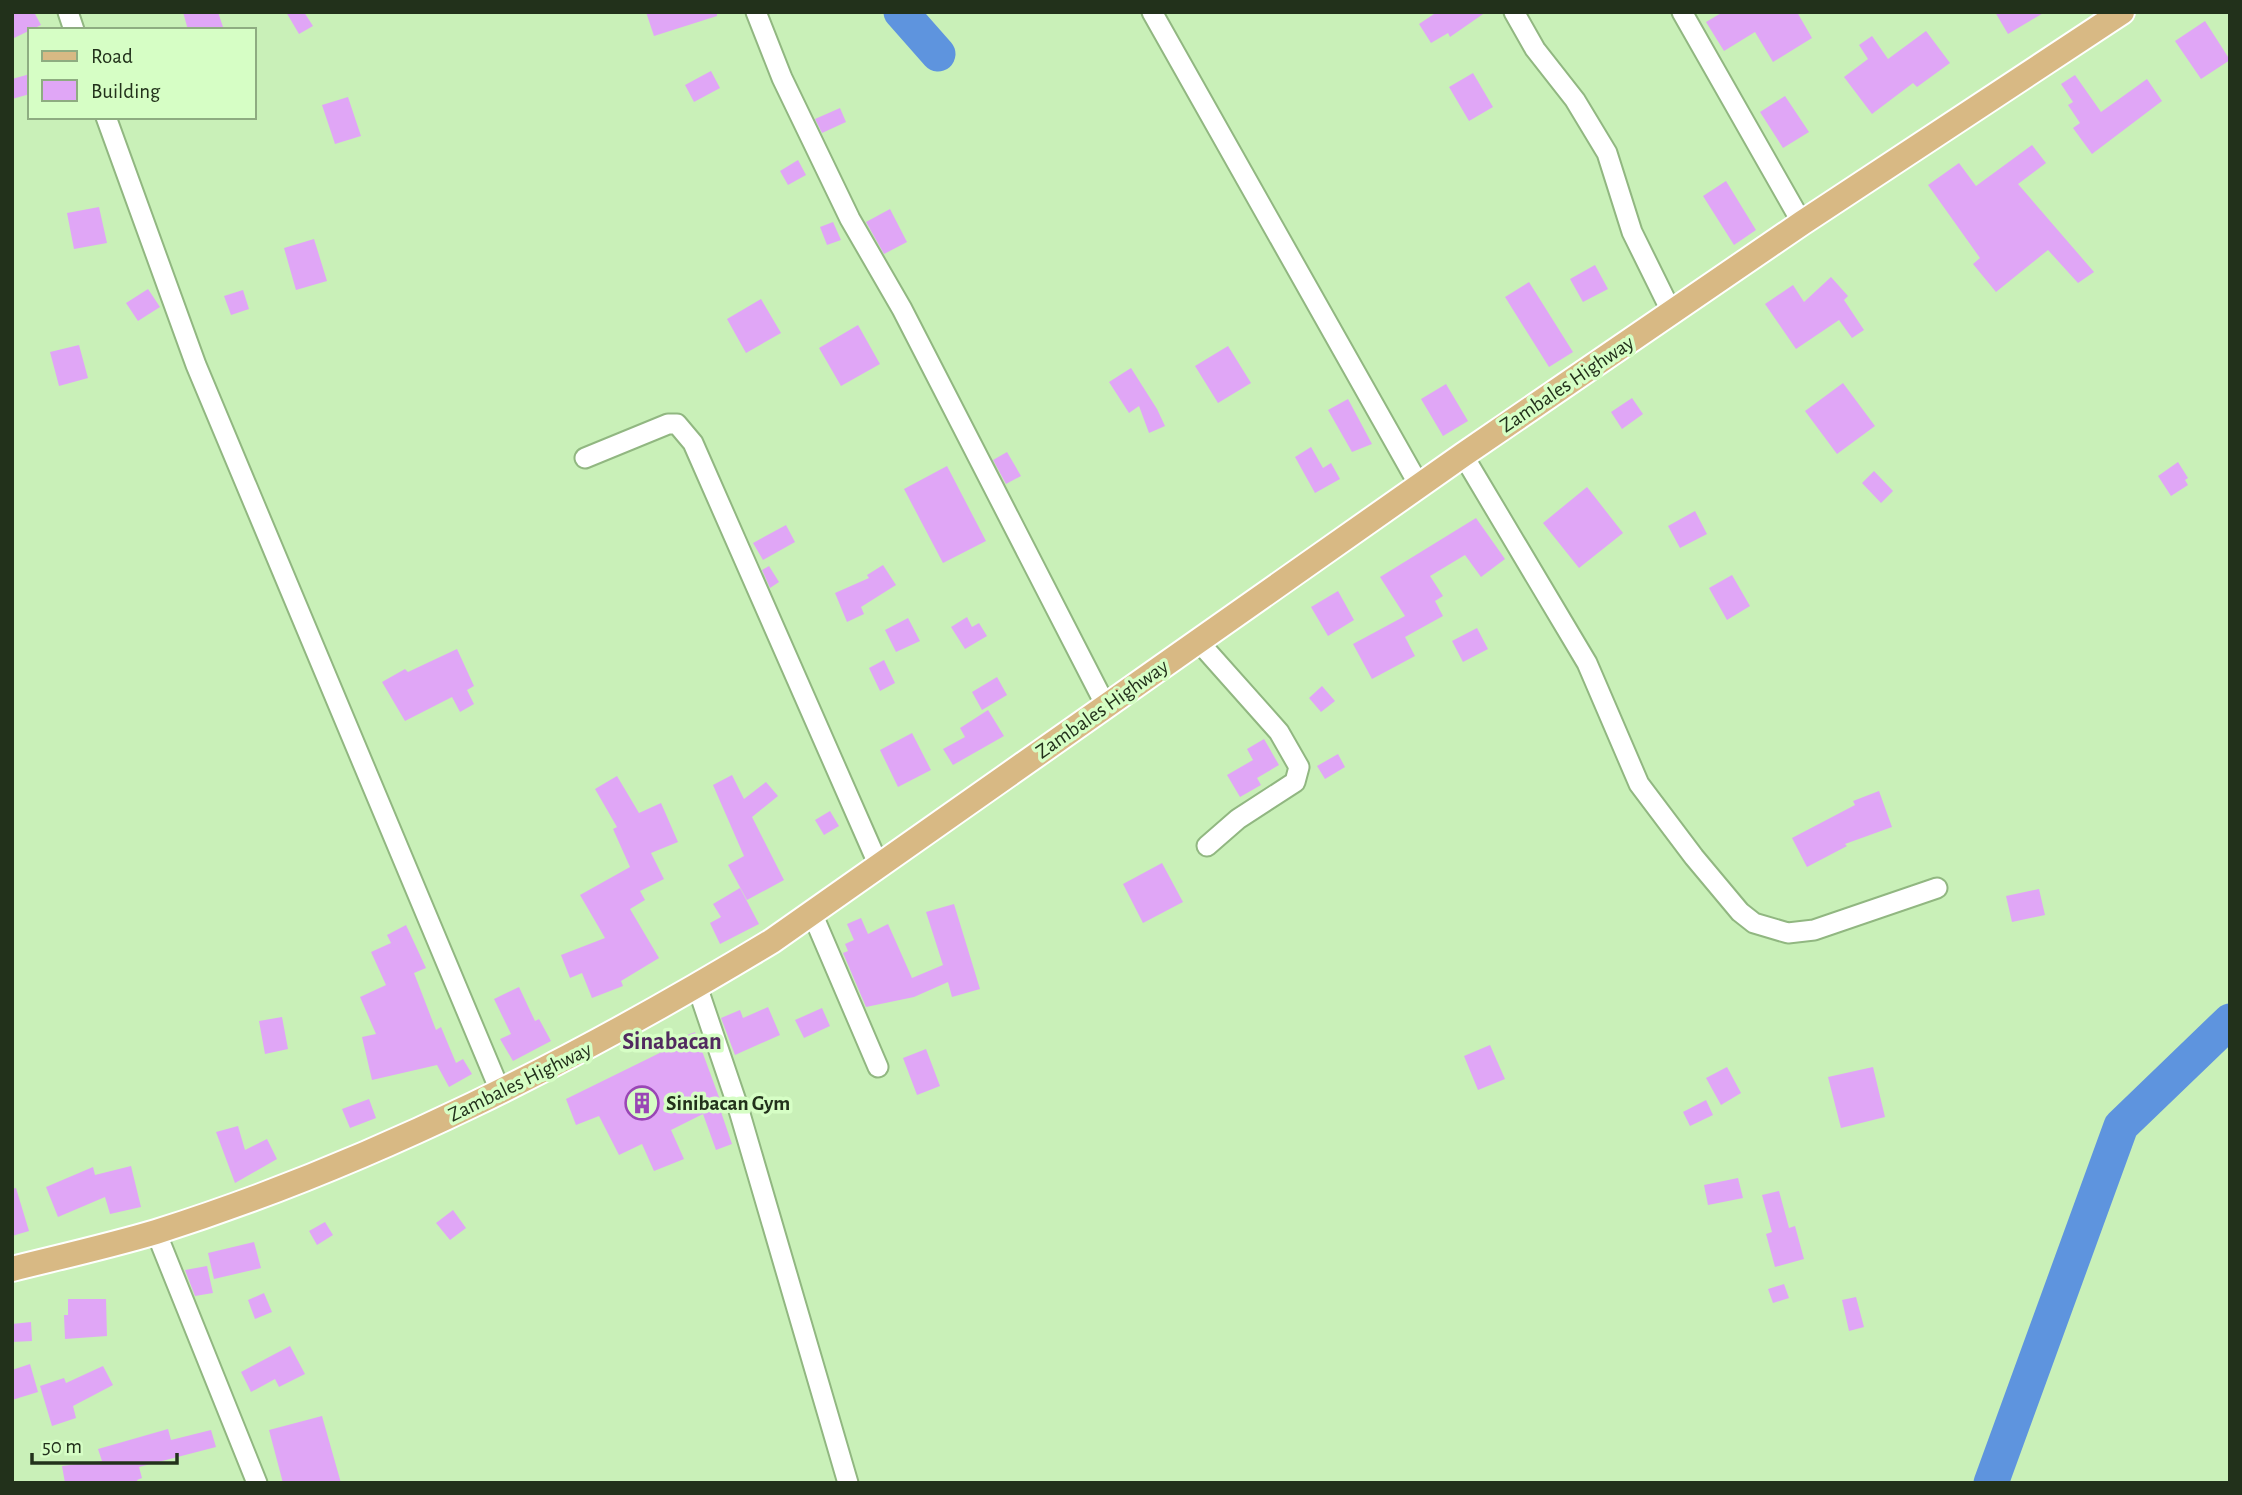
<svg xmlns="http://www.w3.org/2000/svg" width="2242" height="1495" font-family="'Alegreya Sans',sans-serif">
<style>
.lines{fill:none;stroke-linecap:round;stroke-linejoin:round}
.river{stroke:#5e94de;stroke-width:35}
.building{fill:#e0a6f6}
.minor-casing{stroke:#91b781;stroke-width:23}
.major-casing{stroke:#fff;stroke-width:28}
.minor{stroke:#fff;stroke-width:19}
.major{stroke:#d8b984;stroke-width:24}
.labels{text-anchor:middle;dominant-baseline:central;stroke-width:7;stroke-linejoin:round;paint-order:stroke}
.street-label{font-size:21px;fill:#22311b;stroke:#d6fec5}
.poi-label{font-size:21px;font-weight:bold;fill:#22311b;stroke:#d6fec5;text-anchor:start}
.quarter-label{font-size:24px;font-weight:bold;fill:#51295f;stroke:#d6fec5}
</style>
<rect width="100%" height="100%" fill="#c9f0b8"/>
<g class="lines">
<path class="river" d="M901,12l37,42
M1991,1483l130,-357 109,-105"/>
</g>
<path class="building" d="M12,12h22l7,13 -29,14z
M183,12h35l5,15 -35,3z
M286,12h18l9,14 -14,8z
M646,12h71v4l-63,20z
M1437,12h49l-36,25 -2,-4 -17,10 -12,-19z
M1723,12h74l15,26 -39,24 -18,-30 -31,19 -18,-29z
M1995,12h50l-37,22z
M2205,21l25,39 -29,19 -26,-38z
M1926,31l24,32 -33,24 -4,-4 -41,31 -28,-37 24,-18 -9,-14 13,-9 16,23z
M711,71l9,17 -26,14 -9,-17z
M1473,73l20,34 -24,14 -20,-34z
M30,74v20l-18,5v-20z
M2075,75l26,37 46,-33 15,22 -70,53 -19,-26 7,-5 -12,-18 5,-3 -12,-18z
M1785,96l24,36 -26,16 -23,-36z
M348,97l13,39 -26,8 -13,-39z
M840,108l6,14 -24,11 -7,-14z
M2032,145l14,18 -28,21 76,88 -16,11 -30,-33 -52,42 -23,-28 7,-6 -52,-73 31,-22 17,23z
M798,160l8,15 -18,10 -8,-14z
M1726,181l30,49 -22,15 -31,-49z
M99,207l8,36 -33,6 -7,-36z
M890,209l17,33 -23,12 -18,-32z
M833,222l8,18 -14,5 -7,-18z
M314,239l13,42 -31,9 -12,-42z
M1595,265l13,24 -25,13 -13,-23z
M1831,277l17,19 -4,4 20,30 -12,8 -13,-18 -43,29 -31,-45 28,-19 11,17z
M1529,282l44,70 -24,15 -44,-70z
M148,289l12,18 -22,14 -12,-18z
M243,290l6,19 -18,6 -7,-19z
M761,299l20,34 -35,20 -19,-34z
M858,325l22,39 -39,22 -22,-38z
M79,345l9,33 -29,8 -9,-34z
M1228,346l23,37 -33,20 -23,-37z
M1131,368l26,41 8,17 -16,7 -10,-27 -10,7 -20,-31z
M1843,383l32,43 -38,28 -32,-43z
M1446,384l22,37 -25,15 -22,-37z
M1632,398l11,16 -21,15 -11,-17z
M1348,399l24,45 -20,8 -24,-42z
M1311,447l12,21 8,-5 9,16 -25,14 -20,-36z
M1007,452l14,24 -15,8 -13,-24z
M2178,462l10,16 -3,2 3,5 -17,11 -13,-20z
M947,466l39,75 -43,22 -39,-74z
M1874,471l19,20 -12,12 -19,-20z
M1587,487l36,46 -44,35 -36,-45z
M1695,511l12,23 -27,14 -12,-22z
M1476,518l29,41 -24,18 -16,-22 -35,21 13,20 -8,5 8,15 -38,21 10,19 -43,23 -19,-35 52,-28 -25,-39z
M786,525l9,17 -32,18 -10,-17z
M883,565l13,20 -35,22 3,7 -17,8 -12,-29 34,-15 -2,-3z
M769,566l10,16 -9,6 -8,-18z
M1732,575l18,31 -23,14 -18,-32z
M1338,591l16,29 -26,16 -17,-29z
M967,617l5,10 7,-4 8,13 -22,13 -14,-22z
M908,618l12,23 -24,11 -11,-22z
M1477,628l11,21 -25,13 -11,-21z
M457,649l17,37 -7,4 7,14 -14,8 -8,-15 -47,24 -23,-39 23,-13 3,3z
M884,660l11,23 -15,8 -11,-23z
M997,677l10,18 -25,15 -10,-18z
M1322,686l13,15 -14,11 -12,-14z
M988,710l16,26 -51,29 -10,-16 22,-12 -5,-9z
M912,733l19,37 -33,17 -18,-37z
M1264,739l15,26 -22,13 4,7 -21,12 -13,-22 26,-15 -6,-11z
M1338,754l7,13 -20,12 -8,-13z
M732,775l12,24 22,-17 12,14 -26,21 32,63 -37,20 -19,-35 16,-9 -31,-71z
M617,776l22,37 22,-10 17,39 -27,11 13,26 -24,12 5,9 -15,9 29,49 -38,23 2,5 -31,12 -10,-25 -12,5 -9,-23 44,-17 -25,-43 50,-28 -17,-38 4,-2 -22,-38z
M1879,791l13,36 -47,17 2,2 -40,21 -15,-29 63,-33 -2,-4z
M830,811l9,15 -15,9 -9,-15z
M1162,863l21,39 -40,21 -20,-39z
M740,888l19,36 -39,20 -10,-21 11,-6 -8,-13z
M2039,889l6,26 -33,7 -6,-26z
M954,904l26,85 -28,8 -4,-15 -34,15 -48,10 -23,-54 5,-2 -3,-7 9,-4 -7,-16 14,-6 7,16 20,-10 24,54 31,-13 -17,-53z
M406,925l20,43 -12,5 22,57 5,-3 15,36 7,-4 9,15 -23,13 -12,-22 -65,15 -10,-43 14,-3 -16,-37 26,-12 -15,-33 20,-9 -4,-8z
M519,987l16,34 4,-2 12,22 -38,20 -13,-22 11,-5 -17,-35z
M768,1007l12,28 -45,20 -14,-37 19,-8 3,8z
M822,1008l8,18 -26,12 -9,-18z
M282,1017l6,32 -23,5 -6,-33z
M695,1032l28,76 -3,1 12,35 -16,6 -13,-36 -32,16 13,29 -30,12 -12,-27 -23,11 -20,-39 -23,9 -10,-26 116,-57 -2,-4z
M1490,1045l15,34 -27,11 -14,-34z
M926,1049l14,37 -23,9 -14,-37z
M1727,1067l14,26 -20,12 -15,-27z
M1873,1067l12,50 -44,11 -13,-51z
M369,1099l7,19 -26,10 -8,-19z
M1706,1100l7,15 -23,11 -7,-14z
M238,1126l7,24 22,-11 10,20 -42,24 -19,-51z
M131,1166l10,41 -31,7 -5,-17 -47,20 -12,-30 47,-20 2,8z
M1738,1178l5,20 -35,7 -4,-20z
M16,1188l13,43 -17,5v-47z
M1779,1191l10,37 6,-2 9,33 -29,8 -9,-33 6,-2 -10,-37z
M453,1210l13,18 -16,12 -14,-17z
M325,1222l8,13 -16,10 -8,-14z
M254,1242l7,26 -47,11 -6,-26z
M207,1266l6,27 -18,3 -10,-26z
M1784,1284l5,14 -16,5 -5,-14z
M264,1293l8,19 -17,7 -7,-19z
M1856,1297l8,30 -15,4 -7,-31z
M68,1299h38l1,37 -42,3 -1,-24h4z
M31,1322l1,19 -20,1v-18z
M290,1346l15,28 -26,13 -4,-8 -24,13 -10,-20z
M30,1364l8,28 -26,8v-30z
M103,1366l10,19 -40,21 3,12 -24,8 -12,-40 24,-8 2,5z
M322,1416l19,67h-58l-14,-53z
M168,1429l3,11 40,-10 5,17 -77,20 3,11 -5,2 1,3h-73l-3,-17 40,-5 -4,-12z"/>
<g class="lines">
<defs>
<path id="minor" d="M68,12l6,18
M756,12l26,66 68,141 52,90 204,397
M1152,12l267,473
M1514,12l21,37 40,51 32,53 25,79 40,81
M1682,12l120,211
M106,117l90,248 305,728
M1463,455l124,208 52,121 55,73 46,55 14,11 34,10 26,-3 123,-42
M585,458l83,-34h9l16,19 186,423
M1198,641l81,91 20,35 -4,15 -57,37 -31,27
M812,913l66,154
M697,986l41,121 110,376
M156,1232l101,251"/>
<path id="major" d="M12,1269c48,-12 97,-23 144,-37 218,-69 421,-173 616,-291l691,-486 339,-232 320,-211"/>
</defs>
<use href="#minor" class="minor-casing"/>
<use href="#major" class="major-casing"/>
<use href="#minor" class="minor"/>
<use href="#major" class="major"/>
</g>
<defs>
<symbol id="building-ring" viewBox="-11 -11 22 22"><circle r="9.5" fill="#d6fec5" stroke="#9946b5" stroke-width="1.5"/><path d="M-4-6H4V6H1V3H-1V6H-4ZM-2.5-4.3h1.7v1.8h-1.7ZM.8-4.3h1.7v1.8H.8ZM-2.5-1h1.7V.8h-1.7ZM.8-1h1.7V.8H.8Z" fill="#9946b5"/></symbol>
</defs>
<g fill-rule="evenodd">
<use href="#building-ring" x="623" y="1084" width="38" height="38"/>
</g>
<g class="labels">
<g class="street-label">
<text transform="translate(1567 384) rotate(-34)">Zambales Highway</text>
<text transform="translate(1102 709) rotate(-35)">Zambales Highway</text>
<text transform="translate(520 1082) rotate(-26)">Zambales Highway</text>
</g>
<g class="poi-label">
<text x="666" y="1103">Sinibacan Gym</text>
</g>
<g class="quarter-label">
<text x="672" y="1042">Sinabacan</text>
</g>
</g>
<rect width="2242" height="1495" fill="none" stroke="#22311b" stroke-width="28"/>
<rect x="28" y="28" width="228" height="91" fill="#d6fec5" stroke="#8eac81" stroke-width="2"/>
<rect x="42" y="51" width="35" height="10" fill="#d8b984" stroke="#8eac81" stroke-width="2"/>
<text x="91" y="63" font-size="21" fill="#22311b">Road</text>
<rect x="42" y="80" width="35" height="21" fill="#e0a6f6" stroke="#8eac81" stroke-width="2"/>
<text x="91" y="98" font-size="21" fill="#22311b">Building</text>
<path d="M32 1453v10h145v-10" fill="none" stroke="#22311b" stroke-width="3.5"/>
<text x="42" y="1453" font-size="21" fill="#22311b" stroke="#d6fec5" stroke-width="5" paint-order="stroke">50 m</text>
</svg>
